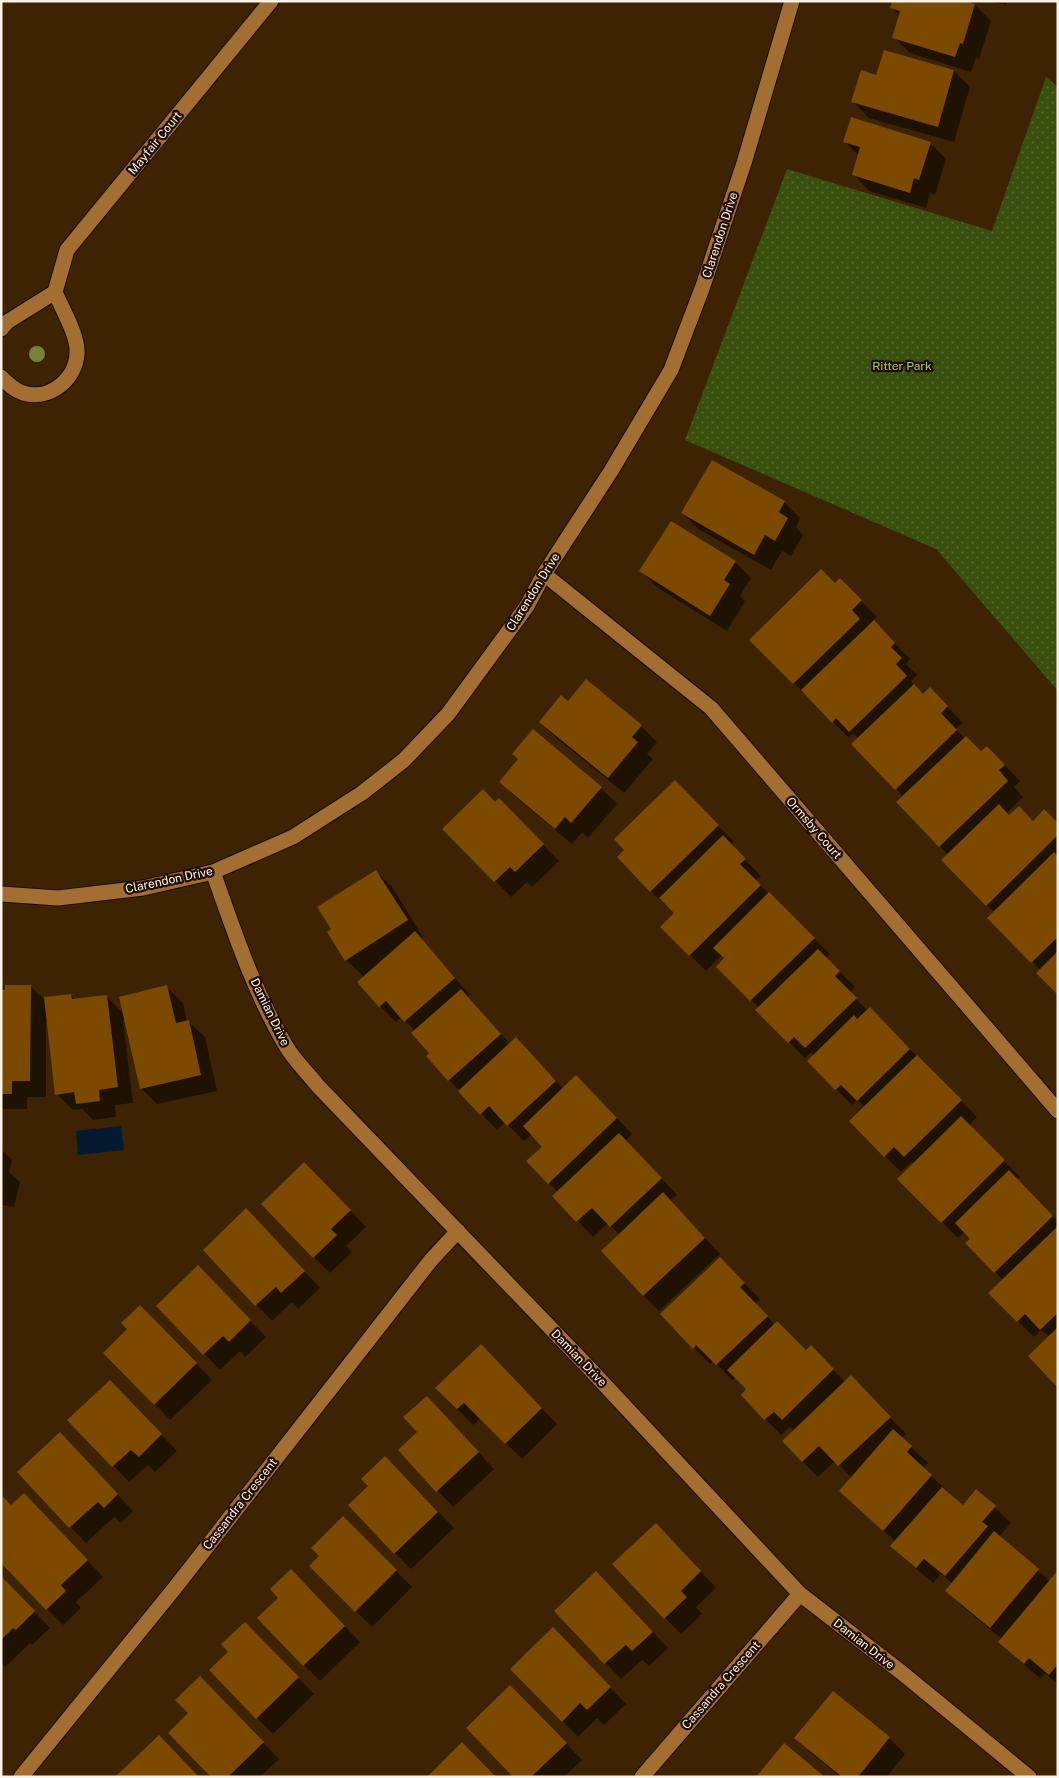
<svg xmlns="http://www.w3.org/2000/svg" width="1059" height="1778" font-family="'Public Sans',sans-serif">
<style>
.grass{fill:url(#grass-dots)}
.water{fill:#041a2e}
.shadow{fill:#0007}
.building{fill:#7b4a00}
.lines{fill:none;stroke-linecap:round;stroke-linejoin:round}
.minor-casing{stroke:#1e0f00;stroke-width:17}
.minor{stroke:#a26e31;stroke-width:15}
.tree{fill:#758336}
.labels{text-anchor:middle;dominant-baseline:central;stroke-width:4.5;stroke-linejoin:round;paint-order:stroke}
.street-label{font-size:12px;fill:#fef2e6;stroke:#210d00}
.park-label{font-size:12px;fill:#a3d161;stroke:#210d00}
</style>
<defs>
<pattern id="grass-dots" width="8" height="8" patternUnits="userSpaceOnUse" patternTransform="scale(1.25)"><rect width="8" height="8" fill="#384f0d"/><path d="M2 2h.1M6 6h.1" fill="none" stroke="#566930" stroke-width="1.8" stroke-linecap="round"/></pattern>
</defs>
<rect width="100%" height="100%" fill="#3d2302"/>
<path class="grass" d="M1046,77l12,10v604l-122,-142 -251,-109 102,-271 205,62z"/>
<path class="water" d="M121,1126l3,24 -46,5 -2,-24z"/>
<path class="shadow" d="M962,1l13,4 16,16 -12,38 -3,-1 -5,14 -61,-19 -16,-16 6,-21 -9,-9z
M992,1h16l-2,4z
M954,71l16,16 -16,55 -85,-24 -16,-16 24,-26z
M844,141l86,2 16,16 -11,36 -5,-2 -4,15 -57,-17 -16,-17 6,-18z
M712,461l72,41 16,16 -4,9 7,8 -12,21 -9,-5 -11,19 -73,-41 -16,-16z
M735,562l16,16 -11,18 5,5 -18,30 -70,-44 -16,-16z
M840,580l37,37 -4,4 37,38 -4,5 11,11 -6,6 12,14 7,-6 33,34 -7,6 9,10 16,13 22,11 17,18 -6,6 9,10 -17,17 3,2 24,6 25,3v168l-18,-23 -51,-52 5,-6 -51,-52 5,-5 -50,-53 5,-6 -50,-52 6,-5 -6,-6 -4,5 -98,-98z
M587,681l54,45 16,16 -10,12 6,5 -29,34 -68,-55 -16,-16 28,-19z
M519,760l82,28 16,16 -29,34 -6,-6 -10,12 -55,-46 -16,-16z
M675,782l59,60 -3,3 30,31 -6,4 75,74 -4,4 29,29 -5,6 18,18 2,-2 107,108 -8,8 51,52 -3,3 41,42v164l-9,-49 -8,-7 -7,7 -44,-44 13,-13 -36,-37 5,-4 -7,-8 -7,7 -59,-59 14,-15 -2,-2 -10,10 -16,-16 -20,-49 -8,-7 -5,5 -16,-16 -22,-33 -3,-4 -6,6 -48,-48 2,-2 -42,-41 9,-9 -4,-3 -16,16 -44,-44 14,-14 -8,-8 -1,2 -16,-16 -25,-41z
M499,800l60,61 -27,26 -5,-5 -16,15 -67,-68 51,-26z
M376,871l16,16 31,50 -2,2 49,56 -3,2 43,47 22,11 31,34 29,3 40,42 -6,7 51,54 -7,6 50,53 -61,57 -16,-16 -23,-60 -12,-12 -15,14 -39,-41 4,-4 -30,-31 16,-14 -12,-13 -8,7 -19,-19 -8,8 -48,-50 -34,-49 -13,-14 -6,5 -16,-16 -16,-29 -18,-17 -13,-31z
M30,986l16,15 25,-6 5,5 30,-4 18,18 42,-27 17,16 4,18h1l17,16 12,54 -60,13 -16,-16 -16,-69 -2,1 10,83 -18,2 1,12 -23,3 -11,-11 -9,1 -16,-16 -9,-72h-2v75h-19v12h-24l-2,-2v-116z
M1,1149l11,11 -3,12 11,10 -6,25 -12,-2 -1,5z
M320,1179l46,48 -20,19 6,6 -22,21 -16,-16z
M262,1226l58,62 -22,21 -6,-7 -20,19 -68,-71z
M736,1275l24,24 -5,5 20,21 31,27 5,-5 34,35 22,11 39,41 -5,4 27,25 -5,5 40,38 13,-16 35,33 -12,14 51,44 8,-8v111l-13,-11 -4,6 -25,-21 -16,-16 2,-3 -39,-32 -16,-16 6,-7 -12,-10 -8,9 -25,-21 -16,-16 4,-4 -40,-36 -4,-28 -17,-17 -17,16 -16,-16 -8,-30 -4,-4 -9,8 -39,-40 6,-5 -12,-13 -4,3 -19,-20 -3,4 -16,-16z
M214,1283l52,54 -21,20 -5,-6 -20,19 -62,-64z
M156,1322l56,58 -42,40 -15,-16z
M481,1346l76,78 -35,35 -41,-41 -8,7 -36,-37z
M126,1398l51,53 -22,21 -7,-7 -19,17 -60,-62z
M443,1413l51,56 -41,38 -54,-57z
M76,1450l57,61 -12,12 -7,-6 -28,26 -68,-71z
M401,1473l53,55 -43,41 -16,-16z
M11,1507l29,3 63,67 -27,25 5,6 -18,17 -16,-16z
M343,1518l69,69 -40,40 -61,-61 9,-10z
M672,1540l44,48 -20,19 6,7 -21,20 -16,-16z
M1,1577l49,51 -18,17 -2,-2 -25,24 -4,-4z
M307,1587l53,55 -40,39 -16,-16z
M612,1589l56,59 -19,18 -7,-6 -21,19 -65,-68z
M261,1639l53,55 -41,40 -16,-16z
M569,1645l57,59 -22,21 -7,-7 -19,19 -66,-68z
M216,1694l63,65 -19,18h-47l-23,-64z
M526,1703l56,57 -18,17h-49z
M796,1738h93l16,16 -18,23h-47l-28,-23z"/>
<path class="building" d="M892,1h74l9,3 -12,40 -3,-1 -5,14 -63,-19 8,-27 -10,-3z
M884,50l70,20 -16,57 -87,-25 10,-32 15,5z
M851,117l80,25 -12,38 -5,-2 -4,15 -58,-18 8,-28 -17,-5z
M712,460l73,41 -6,11 9,6 -13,23 -10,-6 -11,20 -73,-42z
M671,521l65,40 -12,19 6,4 -20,32 -71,-45z
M821,569l14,14 5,-5 22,22 -10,10 8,9 -67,65 -44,-44z
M874,620l21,23 -4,4 11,11 -6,6 11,12 -58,56 -13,-14 -4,5 -31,-33z
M586,679l56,46 -10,12 6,5 -30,36 -69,-56 22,-27 7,6z
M914,684l9,10 7,-7 18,19 -7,7 16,17 -62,60 -44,-46z
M533,729l69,58 -31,36 -6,-6 -10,12 -56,-47 19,-23 -6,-5z
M966,736l15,15 6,-5 18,19 -6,5 9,11 -69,66 -43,-45z
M675,780l44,45 -69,67 -33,-35 7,-7 -10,-11z
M483,789l12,13 4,-4 45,46 -29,28 -5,-5 -16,15 -52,-53z
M999,804l10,11 10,-9 14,15 11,-12 14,14v12l-72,71 -45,-46z
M723,835l23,24 -6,5 21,21 -72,71 -29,-29 14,-14 -15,-15z
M1054,852l4,5v80l-27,26 -44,-45z
M376,870l32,50 -63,41 -18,-29 4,-3 -14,-22z
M769,892l46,46 -65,63 -34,-34 8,-9 -11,-10z
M415,931l40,47 -51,44 -18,-21 -7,6 -22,-25z
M818,949l22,22 -5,5 22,22 -52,50 -11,-11 -6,6 -33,-33z
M1058,951v44l-22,-22z
M5,985h26l-1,96h-18v13h-11v-104h4z
M167,985l9,38 13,-3 12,55 -61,14 -21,-92z
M461,989l40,45 -53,47 -22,-25 3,-3 -18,-20z
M71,994l1,5 35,-4 11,92 -19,3 1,11 -24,3 -2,-12 -19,3 -11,-98z
M870,1007l40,42 -53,52 -16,-16 -6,5 -28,-29 47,-46 3,4z
M516,1037l40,44 -49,45 -18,-20 -9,9 -22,-24z
M917,1055l45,45 -58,57 -10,-10 -10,10 -35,-36z
M576,1075l41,43 -69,66 -22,-23 16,-14 -19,-21z
M961,1116l44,44 -64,63 -44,-44z
M619,1133l43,45 -52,49 -18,-19 -16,14 -24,-26z
M304,1162l47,48 -20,19 6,6 -24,23 -52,-54z
M1009,1170l44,46 -59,57 -29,-30 5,-4 -15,-16z
M663,1192l42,46 -62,58 -42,-45z
M246,1208l59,63 -24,22 -5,-6 -21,19 -52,-56z
M1058,1226v87l-18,17 -15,-16 -8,8 -29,-29z
M720,1257l25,26 -5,4 28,29 -52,49 -20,-20 -3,4 -33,-35z
M198,1265l53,55 -22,22 -6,-6 -20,19 -47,-49z
M140,1305l57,58 -43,42 -51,-52 24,-24 -6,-6z
M777,1321l29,29 5,-5 23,24 -52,51 -8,-8 -10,8 -23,-25 5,-6 -19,-19z
M1058,1327v61l-30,-32z
M481,1344l61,64 -37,36 -41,-41 -7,6 -22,-21z
M851,1375l40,42 -53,49 -19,-20 -17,16 -20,-21z
M110,1380l52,54 -23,23 -8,-7 -19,17 -45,-47z
M427,1396l52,56 -43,40 -38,-42 19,-18 -14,-15z
M893,1429l19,17 -5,6 25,23 -49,56 -44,-40z
M60,1432l58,62 -14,14 -6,-6 -29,26 -52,-56z
M385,1456l53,56 -44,42 -46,-49 20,-19 -7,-7z
M942,1487l21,18 13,-16 20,17 -14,16 6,4 -43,50 -21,-17 -8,9 -26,-22z
M24,1493l64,67 -27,25 5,6 -20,19 -45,-47v-65l2,-1 8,8z
M343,1516l54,54 -42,42 -46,-46 10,-10 -8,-8z
M656,1523l45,48 -20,20 6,6 -23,22 -52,-55z
M994,1531l45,38 -49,59 -45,-37z
M291,1569l54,57 -42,40 -46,-48 21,-20 -8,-9z
M1058,1570v94l-9,11 -20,-17 -5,6 -26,-22z
M596,1571l57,61 -21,19 -6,-6 -22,19 -50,-53z
M1,1576l34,35 -19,19 -3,-2 -12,12z
M245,1622l54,55 -43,42 -47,-49 19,-18 -7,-8z
M553,1627l58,60 -24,23 -7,-7 -18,19 -52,-53z
M200,1676l64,66 -36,35h-17l-43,-44 20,-20 -13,-13z
M510,1685l57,58 -36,34h-18l-47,-49z
M833,1691l57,46 -32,40h-16l-48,-39z
M159,1735l40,42h-82l-1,-1z
M462,1742l34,35h-69z
M784,1743l41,34h-69z"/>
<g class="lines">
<defs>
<path id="minor" d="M55,292l12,-42 204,-249
M1,329l6,-7 48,-30c7,17 23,43 22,61 -1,27 -28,48 -54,40 -9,-3 -16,-10 -22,-16
M544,574l167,134 347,403
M213,872c21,59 41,120 73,174 8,14 21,26 31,39l272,283 211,226 101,78 128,105
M1,894l57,4 85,-10 70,-16 80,-35 69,-44 42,-33 44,-46 79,-108 17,-32 67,-103 60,-101 32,-84 41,-123 48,-162
M21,1777l153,-188 257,-329 27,-29
M642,1777l158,-183"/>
</defs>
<use href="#minor" class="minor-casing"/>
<use href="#minor" class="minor"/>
</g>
<circle class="tree" cx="37" cy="354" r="8"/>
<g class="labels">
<g class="street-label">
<text transform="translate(155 143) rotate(-51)">Mayfair Court</text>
<text transform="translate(720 235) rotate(-72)">Clarendon Drive</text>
<text transform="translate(533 592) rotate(-58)">Clarendon Drive</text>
<text transform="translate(814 828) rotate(49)">Ormsby Court</text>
<text transform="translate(169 880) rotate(-12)">Clarendon Drive</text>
<text transform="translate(270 1012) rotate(64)">Damian Drive</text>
<text transform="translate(579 1358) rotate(46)">Damian Drive</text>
<text transform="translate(240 1504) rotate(-52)">Cassandra Crescent</text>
<text transform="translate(864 1644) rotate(38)">Damian Drive</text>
<text transform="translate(721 1685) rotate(-49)">Cassandra Crescent</text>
</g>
<g class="park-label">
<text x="902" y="366">Ritter Park</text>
</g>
</g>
<rect width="1059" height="1778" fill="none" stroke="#fef2e6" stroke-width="5"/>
</svg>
